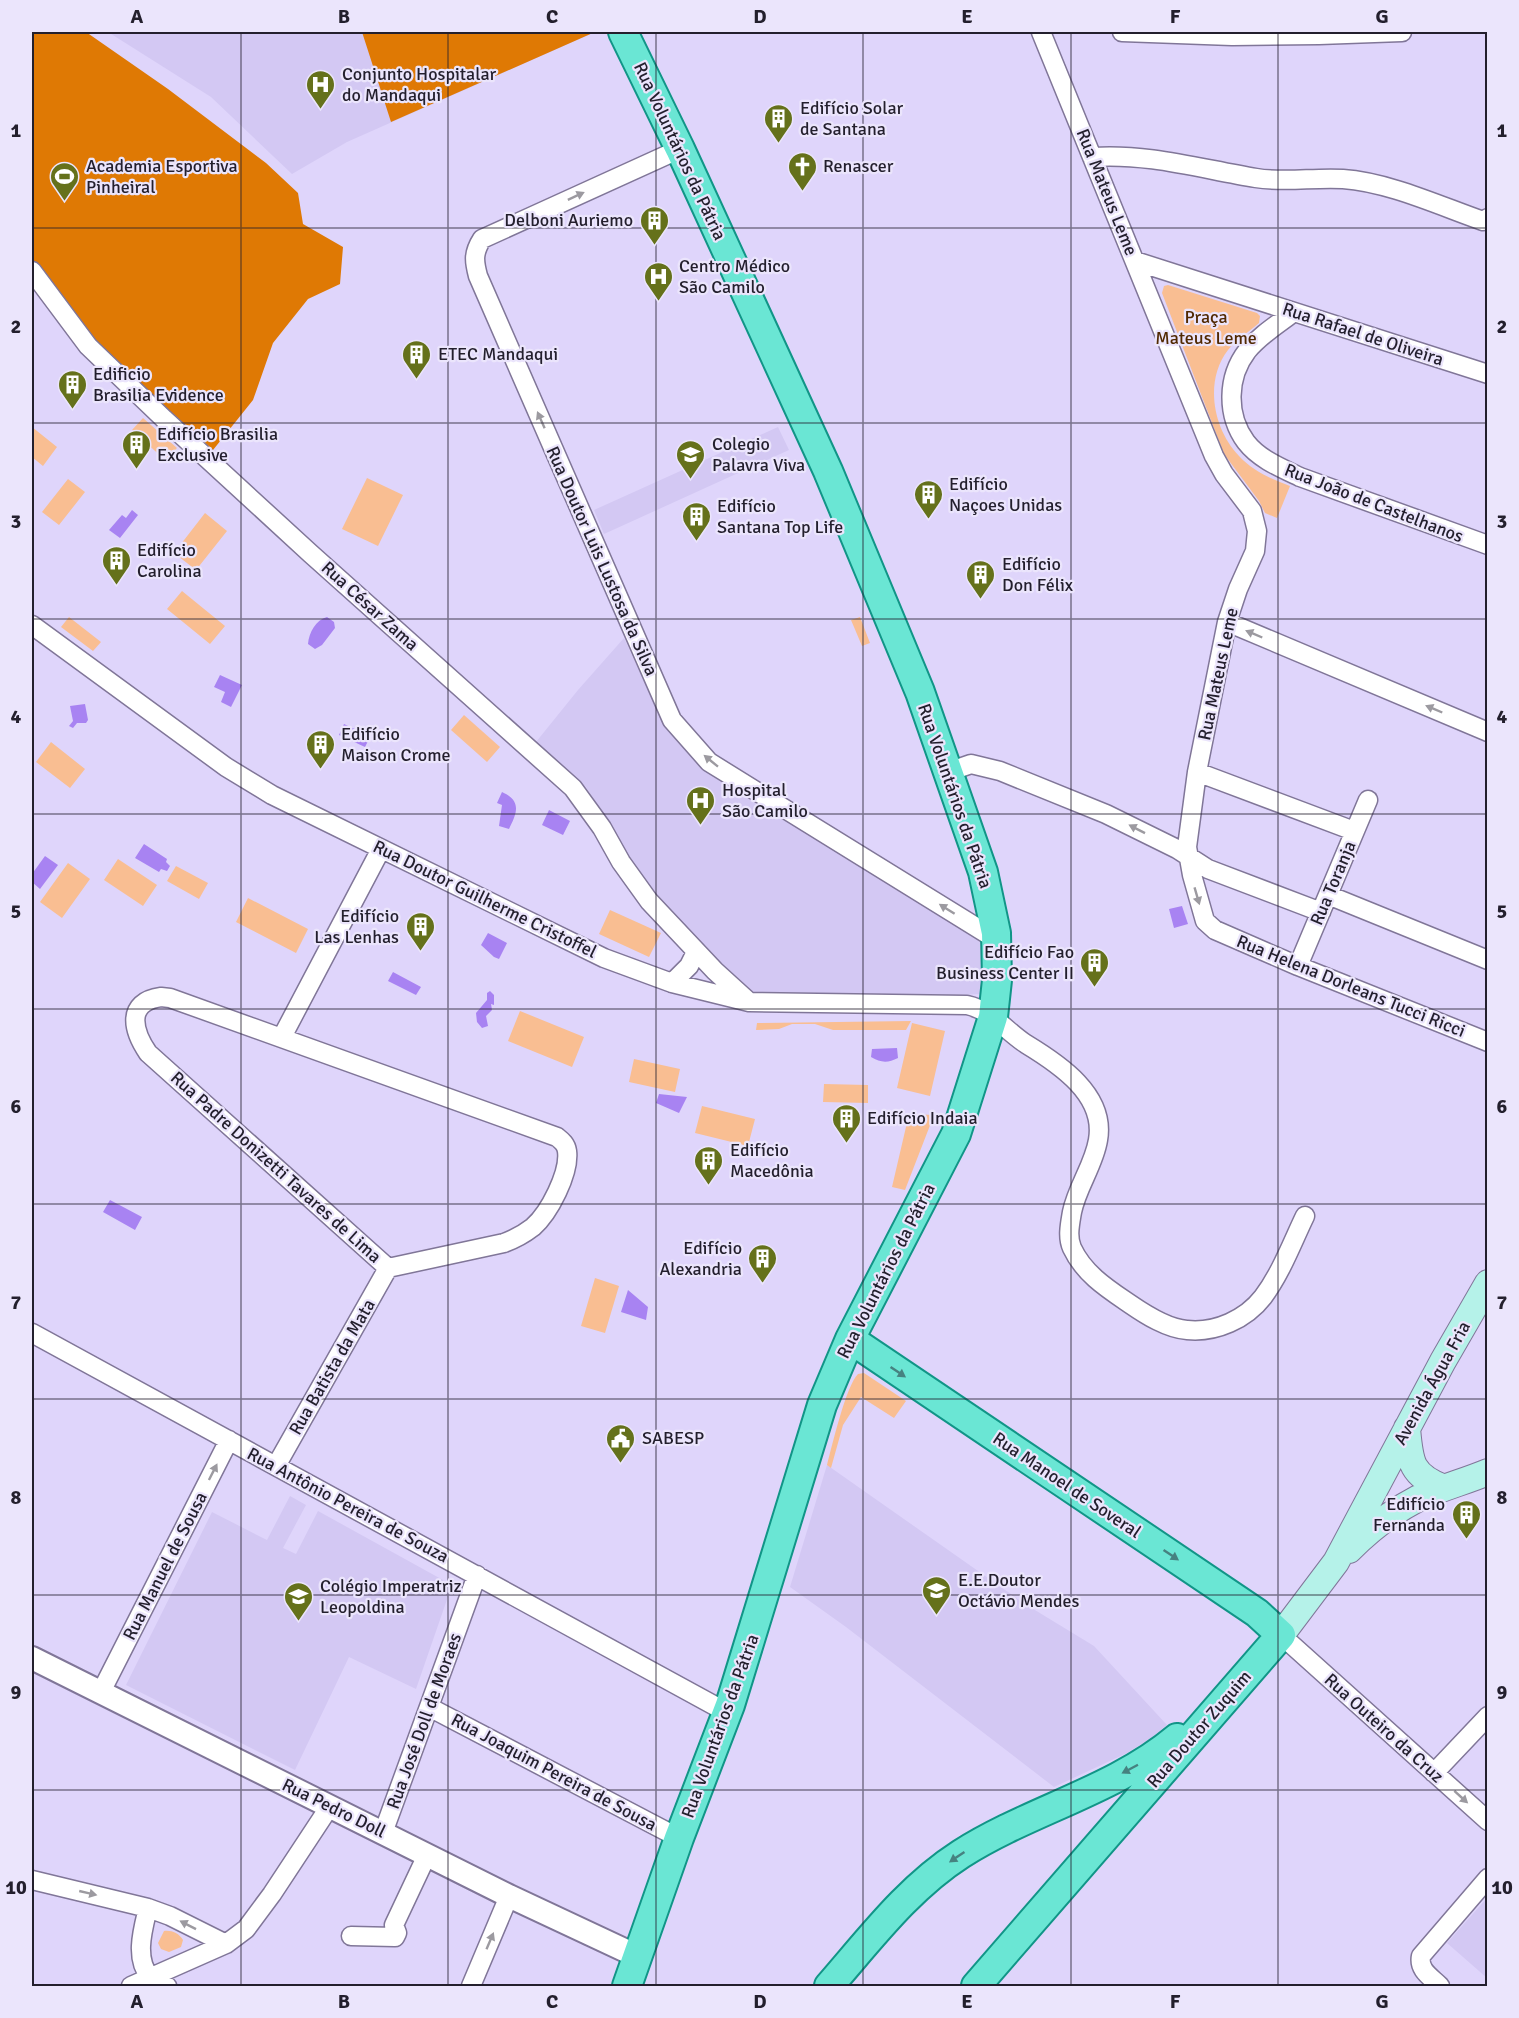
<svg xmlns="http://www.w3.org/2000/svg" width="1519" height="2018" font-family="Signika,sans-serif">
<style>
.built{fill:#d3c8f3}
.green{fill:#f9be92}
.forest{fill:#df7904}
.water{fill:#a883f2}
.lines{fill:none;stroke-linecap:round;stroke-linejoin:round}
.minor-casing{stroke:#807698;stroke-width:21}
.tertiary-casing{stroke:#807698;stroke-width:26}
.secondary-casing{stroke:#807698;stroke-width:28}
.primary-casing{stroke:#119587;stroke-width:32}
.minor{stroke:#fff;stroke-width:18}
.tertiary{stroke:#fff;stroke-width:22}
.secondary{stroke:#b5f2e9;stroke-width:26}
.primary{stroke:#6ae6d4;stroke-width:28}
.oneway{fill:#9c9aa0}
.oneway2{fill:#468280}
.grid{fill:none;stroke:#231f2d;stroke-width:1.5;stroke-opacity:0.55}
.labels{text-anchor:middle;dominant-baseline:central;stroke-width:4.5;stroke-linejoin:round;paint-order:stroke}
.poi-label{font-size:18px;fill:#231f2d;stroke:#ebe5fc;text-anchor:start}
.street-label{font-size:18px;fill:#231f2d;stroke:#ebe5fc}
.park-label{font-size:18px;fill:#512902;stroke:#ebe5fc}
.neatline{fill:none;stroke:#231f2d;stroke-width:2}
.grid-label{font-size:20px;text-anchor:middle;font-weight:bold;fill:#231f2d}
</style>
<rect width="100%" height="100%" fill="#dfd5fb"/>
<path class="built" d="M108,32h487l-248,110 -55,32 -81,-77z
M778,427l11,23 -185,84 -10,-24z
M624,638l42,91 43,44 271,168 8,12 -3,41 -165,5 -76,-6 -86,-90 -29,-41 -14,-30 -29,-45 -23,-18 -27,-27 42,-52z
M827,1465l198,139 69,42 73,79 -16,13 -24,15 -73,34 -208,-160 -56,-40z
M290,1496l16,9 -23,43 13,6 22,-43 134,74 -36,104 -67,-32 -54,113 -169,-85 86,-173 55,28z
M1487,1898v80l-40,-35z"/>
<path class="green" d="M1168,285l89,28 3,3 -1,7c-10,9 -23,17 -31,27 -24,31 -15,79 11,106 14,15 32,23 51,30l-13,32 -12,-5 -6,-12 -35,-47 -62,-161 2,-7z
M143,418l34,30 -12,12 -33,-30z
M32,427l25,20 -14,19 -11,-9z
M367,478l36,17 -25,51 -36,-17z
M68,479l17,13 -26,33 -17,-13z
M205,513l22,18 -31,39 -22,-17z
M182,591l43,35 -15,18 -43,-35z
M69,617l32,25 -8,9 -32,-24z
M860,617l10,26 -8,3 -11,-26z
M464,715l36,32 -13,15 -36,-32z
M51,742l34,27 -15,19 -34,-26z
M118,859l39,26 -14,21 -39,-26z
M68,863l22,16 -28,39 -22,-16z
M176,866l32,17 -9,16 -32,-18z
M248,898l60,31 -12,24 -60,-31z
M610,910l51,23 -12,24 -50,-23z
M520,1011l64,26 -12,30 -64,-26z
M911,1021l-5,9h-73l-18,-6h-23l-13,5 -23,1 1,-7z
M912,1023l33,8 -15,65 -33,-8z
M634,1059l46,10 -5,23 -46,-10z
M824,1084l44,1v18l-45,-1z
M702,1106l53,13 -7,27 -53,-13z
M909,1114l25,1 -29,75 -13,-3z
M595,1278l24,8 -14,47 -24,-7z
M864,1373l42,28 -12,17 -33,-21 -18,28 -12,43 -4,-3c5,-19 19,-79 31,-91z
M164,1931c7,-1 15,2 19,9l-2,7 -12,5 -8,-3 -3,-6z"/>
<path class="forest" d="M32,32h54l82,57 98,74 32,30 5,31 40,23 -3,37 -32,15 -35,44 -20,57 -40,50 -118,-107 -63,-84z
M362,32h233l-204,90z"/>
<path class="water" d="M132,510l6,5 -18,23 -11,-8 13,-15 4,3z
M327,617l7,5 1,6 -13,17 -7,4 -7,-5c1,-12 8,-24 19,-27z
M220,675l22,10 -11,22 -10,-5 4,-10 -11,-5z
M85,704l3,16 -2,3h-9l-4,5 -4,-2 4,-5 -3,-15z
M344,724l19,9 -2,4 7,4 -3,6 -26,-12z
M502,792c20,9 15,21 7,37l-10,-3 3,-21 -5,-2z
M549,810l21,11 -7,14 -21,-10z
M144,844l23,15 -1,3 4,4 -3,5 -6,-2 -2,3 -24,-14z
M45,856l13,9 -18,24 -8,-7v-8z
M1182,906l6,18 -14,4 -5,-19z
M488,933l19,10 -8,16 -5,-2 -13,-12z
M393,972l28,15 -5,8 -28,-14z
M490,991l4,4v10l-3,-1 1,6 -6,6 2,10 -6,2 -5,-6 -1,-9 11,-13v-7z
M897,1048l1,10c-10,5 -17,5 -27,-1l1,-8z
M659,1094l28,3 -8,16 -23,-10z
M110,1200l32,17 -7,13 -32,-18z
M628,1290l20,17 -2,13 -25,-8z"/>
<g class="lines">
<defs>
<path id="minor" d="M1041,32l173,424 10,18 28,37 5,20 -2,20 -17,38 -11,33 -30,150 -10,75 5,28 13,46 10,9 83,36 190,76
M1122,32l110,4 87,-1 83,-3
M680,149l-198,90c-9,14 -8,22 -4,37l194,444 37,42 288,178
M1092,157c56,-4 109,12 164,21 29,5 58,-1 87,1 45,3 97,27 140,42l5,-3
M1135,261l353,113
M32,271l56,75 76,73 147,135 262,234 29,40 19,34 28,39 66,70 33,30
M1294,312c-16,12 -34,23 -47,39 -20,26 -21,64 -1,91 13,17 35,26 54,35l188,68
M1227,622l261,110
M32,625l194,142 46,28 332,163 68,25 77,19 218,3c24,5 39,26 59,39 33,20 80,51 72,96 -4,25 -21,47 -26,72 -2,12 -5,25 0,36 12,26 36,41 58,56 16,11 38,25 57,26 29,3 59,-11 76,-33 18,-24 29,-54 42,-81
M948,772l23,-8 29,7 106,43 71,35 31,20 113,43
M1197,772l157,59
M1328,895l160,65
M1298,966l70,-166
M672,983l17,-17 7,-14
M161,997l9,1 387,139c5,4 9,7 10,14 3,22 -18,62 -34,76 -9,7 -18,12 -29,16l-116,25 -240,-215c-15,-22 -23,-51 13,-56z
M282,1037l99,-188
M32,1333l696,380
M276,1466l112,-198
M1281,1635l207,186
M101,1692l128,-252
M429,1707l250,131
M1434,1773l54,-57
M383,1833l94,-258
M32,1880l116,28 22,8 56,28
M148,1908c-5,21 -14,50 2,69 4,4 12,7 17,9
M351,1936l44,1 2,-4 -3,-8 33,-70
M131,1986l95,-42 20,-15 26,-35 58,-88
M471,1986l38,-90
M1440,1986c-9,-9 -22,-16 -19,-30l67,-78"/>
<path id="tertiary" d="M32,1658l477,238 128,60"/>
<path id="secondary" d="M1407,1428c3,33 3,47 37,60
M1349,1550c20,-20 43,-38 68,-51 23,-11 47,-17 71,-27
M1281,1635l55,-73 107,-201 45,-78"/>
<path id="primary" d="M623,32l57,117 148,322 92,221 63,180 13,61 1,47 -4,37 -37,117 -106,205 -28,66 -92,300 -51,133 -52,148
M850,1339l407,274 24,22 -305,351
M829,1986c41,-47 79,-98 132,-132 69,-44 153,-63 216,-116"/>
</defs>
<use href="#minor" class="minor-casing"/>
<use href="#tertiary" class="tertiary-casing"/>
<use href="#secondary" class="secondary-casing"/>
<use href="#primary" class="primary-casing"/>
<use href="#minor" class="minor"/>
<use href="#tertiary" class="tertiary"/>
<use href="#secondary" class="secondary"/>
<use href="#primary" class="primary"/>
</g>
<defs><path id="oneway-solid" d="M-6-.8H1V-3.2L6.5 0L1 3.2V.8H-6Z" transform="scale(1.5)"/></defs>
<g class="oneway">
<use href="#oneway-solid" transform="translate(576 196) rotate(-25)"/>
<use href="#oneway-solid" transform="translate(541 420) rotate(-114)"/>
<use href="#oneway-solid" transform="translate(1254 634) rotate(-157)"/>
<use href="#oneway-solid" transform="translate(1434 709) rotate(-157)"/>
<use href="#oneway-solid" transform="translate(711 761) rotate(-141)"/>
<use href="#oneway-solid" transform="translate(1137 829) rotate(-153)"/>
<use href="#oneway-solid" transform="translate(1197 896) rotate(74)"/>
<use href="#oneway-solid" transform="translate(947 909) rotate(-148)"/>
<use href="#oneway-solid" transform="translate(213 1472) rotate(-63)"/>
<use href="#oneway-solid" transform="translate(1461 1797) rotate(42)"/>
<use href="#oneway-solid" transform="translate(88 1893) rotate(13)"/>
<use href="#oneway-solid" transform="translate(188 1925) rotate(-153)"/>
<use href="#oneway-solid" transform="translate(490 1941) rotate(-67)"/>
</g>
<g class="oneway2">
<use href="#oneway-solid" transform="translate(898 1372) rotate(34)"/>
<use href="#oneway-solid" transform="translate(1171 1555) rotate(34)"/>
<use href="#oneway-solid" transform="translate(1130 1769) rotate(152)"/>
<use href="#oneway-solid" transform="translate(957 1857) rotate(146)"/>
</g>
<path class="grid" d="M241,32v1954M448,32v1954M656,32v1954M863,32v1954M1071,32v1954M1278,32v1954M32,228h1456M32,423h1456M32,619h1456M32,814h1456M32,1009h1456M32,1204h1456M32,1399h1456M32,1595h1456M32,1790h1456"/>
<defs>
<symbol id="hospital-pin" viewBox="-11 -11 22 30"><path d="M0 17L-7.5 6A9.5 9.5 0 1 1 7.5 6Z" fill="#65711b" stroke="#ebe5fc"/><path d="M-5-5h3v3.5h4V-5h3V5h-3V1.5h-4V5h-3Z" fill="#fff"/></symbol>
<symbol id="building-pin" viewBox="-11 -11 22 30"><path d="M0 17L-7.5 6A9.5 9.5 0 1 1 7.5 6Z" fill="#65711b" stroke="#ebe5fc"/><path d="M-4-6H4V6H1V3H-1V6H-4ZM-2.5-4.3h1.7v1.8h-1.7ZM.8-4.3h1.7v1.8H.8ZM-2.5-1h1.7V.8h-1.7ZM.8-1h1.7V.8H.8Z" fill="#fff"/></symbol>
<symbol id="church-pin" viewBox="-11 -11 22 30"><path d="M0 17L-7.5 6A9.5 9.5 0 1 1 7.5 6Z" fill="#65711b" stroke="#ebe5fc"/><path d="M-1.2-6h2.4v3.5h3.3v2.4h-3.3V6h-2.4V-.1h-3.3v-2.4h3.3Z" fill="#fff"/></symbol>
<symbol id="stadium-pin" viewBox="-11 -11 22 30"><path d="M0 17L-7.5 6A9.5 9.5 0 1 1 7.5 6Z" fill="#65711b" stroke="#ebe5fc"/><path d="M0-5a6.5 5 0 1 0 0 10a6.5 5 0 1 0 0-10ZM-3.5-1.8h7v3.6h-7Z" fill="#fff"/></symbol>
<symbol id="school-pin" viewBox="-11 -11 22 30"><path d="M0 17L-7.5 6A9.5 9.5 0 1 1 7.5 6Z" fill="#65711b" stroke="#ebe5fc"/><path d="M0-5L7-2L0 1L-7-2ZM-4 1L0 2.5L4 1V4Q0 6-4 4Z" fill="#fff"/></symbol>
<symbol id="civic-pin" viewBox="-11 -11 22 30"><path d="M0 17L-7.5 6A9.5 9.5 0 1 1 7.5 6Z" fill="#65711b" stroke="#ebe5fc"/><path d="M-.6-6.5H3V-4.5H.6V-3L4-1V1h2V6H-6V1h2V-1L-.6-3ZM-1.2 2.5V6h2.4V2.5Z" fill="#fff"/></symbol>
</defs>
<g fill-rule="evenodd">
<use href="#hospital-pin" x="304" y="68" width="33" height="45"/>
<use href="#building-pin" x="762" y="102" width="33" height="45"/>
<use href="#church-pin" x="786" y="150" width="33" height="45"/>
<use href="#stadium-pin" x="48" y="160" width="33" height="45"/>
<use href="#building-pin" x="638" y="204" width="33" height="45"/>
<use href="#hospital-pin" x="642" y="260" width="33" height="45"/>
<use href="#building-pin" x="400" y="338" width="33" height="45"/>
<use href="#building-pin" x="56" y="368" width="33" height="45"/>
<use href="#building-pin" x="120" y="428" width="33" height="45"/>
<use href="#school-pin" x="674" y="438" width="33" height="45"/>
<use href="#building-pin" x="912" y="478" width="33" height="45"/>
<use href="#building-pin" x="680" y="500" width="33" height="45"/>
<use href="#building-pin" x="100" y="544" width="33" height="45"/>
<use href="#building-pin" x="964" y="558" width="33" height="45"/>
<use href="#building-pin" x="304" y="728" width="33" height="45"/>
<use href="#hospital-pin" x="684" y="784" width="33" height="45"/>
<use href="#building-pin" x="404" y="910" width="33" height="45"/>
<use href="#building-pin" x="1078" y="946" width="33" height="45"/>
<use href="#building-pin" x="830" y="1102" width="33" height="45"/>
<use href="#building-pin" x="692" y="1144" width="33" height="45"/>
<use href="#building-pin" x="746" y="1242" width="33" height="45"/>
<use href="#civic-pin" x="604" y="1422" width="33" height="45"/>
<use href="#building-pin" x="1450" y="1498" width="33" height="45"/>
<use href="#school-pin" x="920" y="1574" width="33" height="45"/>
<use href="#school-pin" x="282" y="1580" width="33" height="45"/>
</g>
<g class="labels">
<g class="poi-label">
<text x="342" y="74">Conjunto Hospitalar<tspan x="342" dy="21">do Mandaqui</tspan></text>
<text x="800" y="108">Edifício Solar<tspan x="800" dy="21">de Santana</tspan></text>
<text x="86" y="166">Academia Esportiva<tspan x="86" dy="21">Pinheiral</tspan></text>
<text x="823" y="166">Renascer</text>
<text x="633" y="220" text-anchor="end">Delboni Auriemo</text>
<text x="679" y="266">Centro Médico<tspan x="679" dy="21">São Camilo</tspan></text>
<text x="438" y="354">ETEC Mandaqui</text>
<text x="93" y="374">Edificio<tspan x="93" dy="21">Brasilia Evidence</tspan></text>
<text x="157" y="434">Edifício Brasilia<tspan x="157" dy="21">Exclusive</tspan></text>
<text x="712" y="444">Colegio<tspan x="712" dy="21">Palavra Viva</tspan></text>
<text x="949" y="484">Edifício<tspan x="949" dy="21">Naçoes Unidas</tspan></text>
<text x="717" y="506">Edifício<tspan x="717" dy="21">Santana Top Life</tspan></text>
<text x="137" y="550">Edifício<tspan x="137" dy="21">Carolina</tspan></text>
<text x="1002" y="564">Edifício<tspan x="1002" dy="21">Don Félix</tspan></text>
<text x="341" y="734">Edifício<tspan x="341" dy="21">Maison Crome</tspan></text>
<text x="722" y="790">Hospital<tspan x="722" dy="21">São Camilo</tspan></text>
<text x="399" y="916" text-anchor="end">Edifício<tspan x="399" dy="21">Las Lenhas</tspan></text>
<text x="1074" y="952" text-anchor="end">Edifício Fao<tspan x="1074" dy="21">Business Center II</tspan></text>
<text x="867" y="1118">Edifício Indaia</text>
<text x="730" y="1150">Edifício<tspan x="730" dy="21">Macedônia</tspan></text>
<text x="742" y="1248" text-anchor="end">Edifício<tspan x="742" dy="21">Alexandria</tspan></text>
<text x="642" y="1438">SABESP</text>
<text x="1445" y="1504" text-anchor="end">Edifício<tspan x="1445" dy="21">Fernanda</tspan></text>
<text x="958" y="1580">E.E.Doutor<tspan x="958" dy="21">Octávio Mendes</tspan></text>
<text x="320" y="1586">Colégio Imperatriz<tspan x="320" dy="21">Leopoldina</tspan></text>
</g>
<g class="street-label">
<text transform="translate(680 151) rotate(65)">Rua Voluntários da Pátria</text>
<text transform="translate(1107 192) rotate(68)">Rua Mateus Leme</text>
<text transform="translate(1363 334) rotate(18)">Rua Rafael de Oliveira</text>
<text transform="translate(1374 503) rotate(21)">Rua João de Castelhanos</text>
<text transform="translate(602 561) rotate(66)">Rua Doutor Luis Lustosa da Silva</text>
<text transform="translate(370 606) rotate(42)">Rua César Zama</text>
<text transform="translate(1218 674) rotate(-78)">Rua Mateus Leme</text>
<text transform="translate(955 796) rotate(71)">Rua Voluntários da Pátria</text>
<text transform="translate(1333 883) rotate(-67)">Rua Toranja</text>
<text transform="translate(485 899) rotate(26)">Rua Doutor Guilherme Cristoffel</text>
<text transform="translate(1351 986) rotate(22)">Rua Helena Dorleans Tucci Ricci</text>
<text transform="translate(276 1167) rotate(42)">Rua Padre Donizetti Tavares de Lima</text>
<text transform="translate(886 1271) rotate(-63)">Rua Voluntários da Pátria</text>
<text transform="translate(332 1367) rotate(-60)">Rua Batista da Mata</text>
<text transform="translate(1432 1383) rotate(-61)">Avenida Água Fria</text>
<text transform="translate(1067 1485) rotate(34)">Rua Manoel de Soveral</text>
<text transform="translate(348 1505) rotate(28)">Rua Antônio Pereira de Souza</text>
<text transform="translate(165 1566) rotate(-63)">Rua Manuel de Sousa</text>
<text transform="translate(424 1721) rotate(-70)">Rua José Doll de Moraes</text>
<text transform="translate(720 1726) rotate(-70)">Rua Voluntários da Pátria</text>
<text transform="translate(1384 1728) rotate(42)">Rua Outeiro da Cruz</text>
<text transform="translate(1199 1729) rotate(-49)">Rua Doutor Zuquim</text>
<text transform="translate(554 1772) rotate(28)">Rua Joaquim Pereira de Sousa</text>
<text transform="translate(334 1808) rotate(26)">Rua Pedro Doll</text>
</g>
<g class="park-label">
<text x="1206" y="317">Praça<tspan x="1206" dy="21">Mateus Leme</tspan></text>
</g>
</g>
<rect width="1519" height="2018" fill="none" stroke="#ebe5fc" stroke-width="66"/>
<rect x="33" y="33" width="1453" height="1952" class="neatline"/>
<g class="grid-label">
<text x="137" y="23">A</text>
<text x="344" y="23">B</text>
<text x="552" y="23">C</text>
<text x="760" y="23">D</text>
<text x="967" y="23">E</text>
<text x="1175" y="23">F</text>
<text x="1382" y="23">G</text>
<text x="16" y="137">1</text>
<text x="1502" y="137">1</text>
<text x="16" y="333">2</text>
<text x="1502" y="333">2</text>
<text x="16" y="528">3</text>
<text x="1502" y="528">3</text>
<text x="16" y="723">4</text>
<text x="1502" y="723">4</text>
<text x="16" y="918">5</text>
<text x="1502" y="918">5</text>
<text x="16" y="1113">6</text>
<text x="1502" y="1113">6</text>
<text x="16" y="1309">7</text>
<text x="1502" y="1309">7</text>
<text x="16" y="1504">8</text>
<text x="1502" y="1504">8</text>
<text x="16" y="1699">9</text>
<text x="1502" y="1699">9</text>
<text x="16" y="1894">10</text>
<text x="1502" y="1894">10</text>
<text x="137" y="2008">A</text>
<text x="344" y="2008">B</text>
<text x="552" y="2008">C</text>
<text x="760" y="2008">D</text>
<text x="967" y="2008">E</text>
<text x="1175" y="2008">F</text>
<text x="1382" y="2008">G</text>
</g>
</svg>
